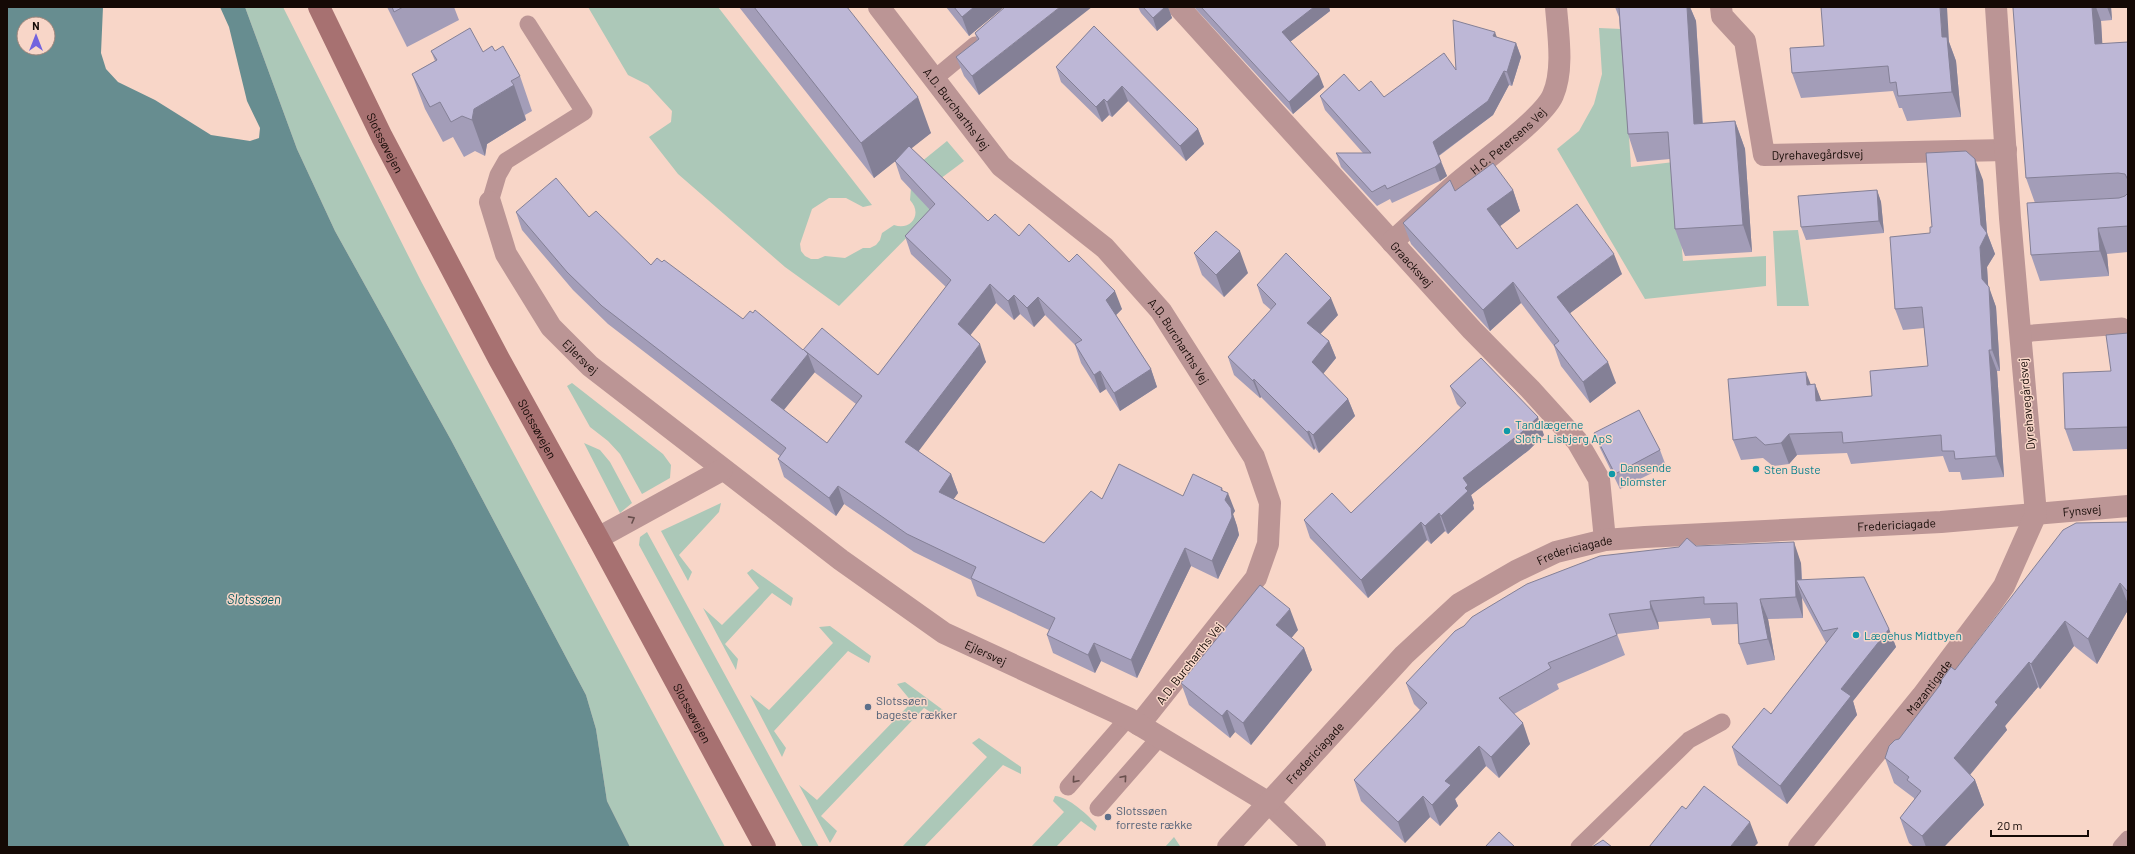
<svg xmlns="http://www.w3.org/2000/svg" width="2135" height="854" font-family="Barlow,sans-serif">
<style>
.green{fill:#acc8b8}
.water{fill:#678d90;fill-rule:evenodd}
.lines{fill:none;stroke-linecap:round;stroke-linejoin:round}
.lane{stroke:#bb9595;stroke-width:17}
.street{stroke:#bb9595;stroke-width:22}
.secondary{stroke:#a77171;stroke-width:22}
.wall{fill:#a39db8;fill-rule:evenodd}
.shaded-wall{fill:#848096}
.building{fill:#bdb7d6;stroke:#848096;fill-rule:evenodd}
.oneway{stroke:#684f4d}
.culture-dot{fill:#0f9aa8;stroke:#f8d6c8;stroke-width:1.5}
.service-dot{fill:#5c6f8a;stroke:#f8d6c8;stroke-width:1.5}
.labels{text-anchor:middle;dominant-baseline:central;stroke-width:3;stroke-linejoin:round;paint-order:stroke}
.street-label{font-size:12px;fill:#140905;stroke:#f8d6c8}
.culture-label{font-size:12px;fill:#0d838f;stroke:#f8d6c8;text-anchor:start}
.service-label{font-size:12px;fill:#4e5e75;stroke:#f8d6c8;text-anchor:start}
.water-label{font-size:13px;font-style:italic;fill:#00575d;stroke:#f8d6c8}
</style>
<rect width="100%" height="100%" fill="#f8d6c8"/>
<path class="green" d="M245,7h38l139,276 303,564h-95l-23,-46 -11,-72 -10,-34 -135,-255 -116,-209 -38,-82z
M588,7h130l154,198 -9,2 -17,-9h-17l-17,11 -12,35 1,7 4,5 6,3h7l7,-3 20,2 18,-10h7l6,-3 4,-5 2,-7 12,-8c17,6 29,-11 16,-25l1,-12 -1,-17 37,-30 17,20 -24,18 -8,33 -93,94 -54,-39 -107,-93 -29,-37 22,-15 1,-11 -24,-26 -20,-10z
M1599,28l23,1 9,138 43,-5 9,99 83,-5v30l-121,13 -88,-150 22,-18 15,-27 8,-30z
M1798,230l11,76h-32l-4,-75z
M572,383l91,71 8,11 -1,13 -28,16 -22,-40 -12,-13 -18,-14 -23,-41z
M584,443l16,7 10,12 22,41 -12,10z
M721,503l-2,9 -40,43 13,17 -4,9 -27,-50z
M647,532l172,315h-16l-164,-302 1,-8z
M752,569l41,29 -2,8 -19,-13 -47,51 13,15 -2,11 -33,-62 19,17 37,-37 -12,-15z
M830,626l41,30 -2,7 -21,-12 -74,80 12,17 -4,9 -32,-62 19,15 64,-67 -14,-16z
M905,682l38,28 -1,9 -18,-11 -103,108 16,15 -7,12 -31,-58 18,15 95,-98 -15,-18z
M979,738l42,29v7l-18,-9 -79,82h-22l85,-90 -15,-14z
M1055,796c12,0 35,20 42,30l-2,5 -14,-10 -25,26h-25l33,-35 -11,-11z
M1174,837l6,9 -15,1z"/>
<path class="water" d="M7,7h96l-2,46 5,16 12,13 37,18 56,35 39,6 9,-3 1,-10 -13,-27 -18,-74 -9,-20h25l52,142 38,82 116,209 135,255 10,34 11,72 23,46h-623zM24,24h24v24h-24z"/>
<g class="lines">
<path class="lane" d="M934,79l41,-34
M490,202l8,-27 8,-14 78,-49 -56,-88
M2020,334l102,-8
M1068,787l60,-69
M1098,808l62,-71
M1579,847l110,-107 33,-18
M2121,847l7,-8"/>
<g class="street">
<path id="s1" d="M879,7l122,159 104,82 56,63 93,146 16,46 -2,41 -12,34 -117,147"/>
<path id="s2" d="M1179,7l293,323 58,59 47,52 22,38 6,61"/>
<path id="s3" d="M1721,7l1,9 23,25 19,114 242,-5"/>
<path id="s4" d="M490,202l16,52 45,73 39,39 251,194 103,73 184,85 141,85 46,44"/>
<path id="s5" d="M1392,242c23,-21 46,-43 70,-63 21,-18 82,-62 91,-84 11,-25 5,-62 3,-88"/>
<path d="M598,538l124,-68"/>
<path id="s6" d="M1228,847l176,-192 55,-51 57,-33 40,-19 49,-12 40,-3 296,-15 187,-16"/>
<path id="s7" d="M1799,847l123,-151 70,-93 12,-17 32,-72 -26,-296 -14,-211"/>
</g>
<path class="secondary" id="s8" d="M319,7l63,130 117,222 99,179 167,309"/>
</g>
<path class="wall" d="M387,7h67l5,13 -52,27z
M739,7h108l84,126 -20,15 77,73 31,15 50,26 53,47 -6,6 35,54 6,18 -37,24 -14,-22 -6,4 -19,-30 -6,-18 -30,-30 -11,12 -14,-13 -6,6 -18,-17 -26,32 16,27 -68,89 33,23 7,19 -5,6 91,44 58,-44 81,-3 40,-5 12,20 -2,3 4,12 2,9 -21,44 -27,-13 -54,112 -36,-17 -6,12 -42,-20 -6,-18 2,-5 -72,-34 -6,-16 -57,-28 -70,-48 -8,12 -52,-39 -6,-18 2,-3 -172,-132 -35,-34 -51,-60 -6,-18 73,5 62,48 11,-3 81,57 60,31 75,25 68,-88 -35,-33 -6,-18 25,-26 -29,-31 -6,-18 -21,17zM814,372l42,32 -29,39 -43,-33z
M946,7h58l-35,29z
M1005,7l-26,88 -15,-19 -8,-19 21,-17 -2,-7z
M1138,7h30l4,11 -15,13 -16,-18z
M1194,7h135l1,4 -40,31 34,45 -31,27z
M1615,7h75l6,14 7,102 32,-2 10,28 7,103 -67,4 -10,-27 -5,-70 -33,3 -9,-28 -9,-117z
M2014,7h97l1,13 -11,1 1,23 26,-2v210l-21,2 2,22 -69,5 -9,-26 4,-52 -9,-25z
M1094,26l104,103 6,15 -18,17 -58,-60 -16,16 -3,-2 -7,7 -41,-40 -5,-15z
M1949,42l7,19 5,56 -54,4 -5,-13h-3l-6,-17 -92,7 -9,-25 32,-27z
M1516,43l5,14 -9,29 -3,-1 -16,30 -54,41 8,20 -7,5 -48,22 -2,-4 -13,7 -36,-39 -5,-14h27l-38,-43 -5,-14 39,-5 25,6 72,-27z
M431,51l52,1 12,-1 25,25 12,35 -7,4 1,5 -39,24 -2,12 -10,-5 -11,6 -11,-20 -10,5 -18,-33 -13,-35 23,-13z
M1983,180l4,53 8,21 -8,13 1,19 8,21 4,64h-3l7,106 -42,3 -2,-8h-11l-6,-16 -92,8 -4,-11 -50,2 -8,9 -16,2 -10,-8 -22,2 -8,-20 78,-55 4,-1 6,17 51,-5 56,-30 -4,-38 -21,2 -8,-21 35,-76 2,-6z
M1513,190l7,21 -20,15 17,23 105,25 -52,39 46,70 -26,20 -29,-37 -7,-20 -33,-43 -31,28 -79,-87 -8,-21 52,-32z
M1877,190l4,12 3,31 -78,7 -5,-13z
M1194,253l54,20 -24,24 -22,-22z
M1257,285l81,30 -18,19 9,7 7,17 -13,16 25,25 7,17 -36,37 -4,-5 -1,2 -53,-53 -1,1 -26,-23 -6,-18 43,-47 -8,-7z
M2128,333v116l-55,2 -8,-22 46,-58z
M1450,386l94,49 -15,15 -58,45 3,8 -1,2 1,4 -26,25 -3,-3 -14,13 -4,-4 -59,58 -58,-60 -6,-18 47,-7 110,-105 -4,-4z
M1594,433l66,17 6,16 -46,23 -20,-41z
M2128,522v88l-31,54 -23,-18 -34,43 -2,-2 -33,39 2,4 -37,45 5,5 9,25 -40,42h-30l-5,-4 -9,-25 14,-18v-2l-20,-15 -9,-25 14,-19 56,-69z
M1696,546l105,17 1,17 87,49 7,18 -43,54 4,14 -70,89 -49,-39 -6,-18 39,-33 55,-71 -24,-45 1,20 -35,1 7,41 -28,5 -8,-21 -1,-20 -26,1 -2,-7 -52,4 1,7 -42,5 8,21 -68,29 2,5 -45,25 16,30 -31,34 -13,-12 -31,33 3,7 -18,20 -10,-9 -25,26 -44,-42 -7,-21 66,-70 -6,-6 -8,-21z
M1298,630l-7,8 13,10 8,22 -61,75 -16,-13 -5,6 -41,-33 -8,-22z"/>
<path class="shaded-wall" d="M974,7h30l-35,29 -7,-19z
M1060,7h32l-113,88 -7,-19z
M1165,7h3l4,11 -15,13 -4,-13z
M1314,7h15l1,4 -44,34 -4,-13z
M1687,7h3l6,14 8,130 -10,-27z
M1940,7h7l2,35 7,19 5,56 -9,-25 -10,-55z
M2092,7h4l5,14 3,49 -9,-26z
M2107,7h4l1,13z
M1495,32l5,14 -7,-10z
M1516,43l5,14 -9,29 -5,-14z
M1504,71l5,14 -16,30 -55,41 -5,-14z
M1319,74l5,13 -31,27 -4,-12z
M514,85l12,35 -39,24 -2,12 -13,-36 2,-11z
M1122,86l6,15 -16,16 -5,-15z
M918,97l13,36 -57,45 -13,-35z
M1104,99l5,16 -7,7 -6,-15z
M1735,121l10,28 7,103 -9,-27z
M1198,129l6,15 -18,17 -6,-15z
M1975,159l8,21 4,53 8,21 -8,13 2,32 -7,-20 -2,-32 1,-22z
M1441,162l6,14 -7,5 -5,-14z
M1513,190l7,21 -25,19 -8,-21z
M1877,190l4,12 3,31 -5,-12z
M2098,228l9,26 2,22 -9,-25z
M1240,251l8,22 -24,24 -8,-22z
M1614,254l8,20 -57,43 -8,-20z
M1513,282l8,21 -31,28 -7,-21z
M990,284l6,19 -31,39 -7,-18z
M1989,287l7,20 4,64 -8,-21z
M1115,291l7,18 -9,9 -7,-18z
M1014,295l6,19 -6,6 -6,-19z
M1038,297l7,18 -11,12 -7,-19z
M1331,298l7,17 -24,26 -7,-18z
M1329,341l7,17 -18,22 -6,-18z
M980,344l6,18 -74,98 -7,-18z
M1989,350l8,21 7,106 -8,-21z
M808,354l7,18 -38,46 -6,-18z
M1608,362l8,21 -26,20 -7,-21z
M1151,369l6,18 -37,24 -6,-18z
M1100,371l6,18 -6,4 -6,-18z
M1806,372l8,21 -7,-8z
M1254,379l7,18 -1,1 -7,-17z
M1815,384l8,21 -7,-4z
M1348,399l7,17 -36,37 -6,-18z
M1538,417l6,18 -15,15 -58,45 3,8 -1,2 1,4 -26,25 -7,-18 22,-38z
M1309,431l6,17 -1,2 -7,-18z
M1789,434l8,21 -8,9 -8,-21z
M951,474l7,19 -12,17 -7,-18z
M838,486l6,18 -8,12 -7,-18z
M1222,488l3,11 3,-6 7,18 -2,3 4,12 2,9 -21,44 -6,-18 9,-71z
M1439,513l6,18 -14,13 -6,-18z
M1421,522l6,18 -59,58 -7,-18z
M1794,542l7,21 1,29 -6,-12 6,18 1,20 -7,-21z
M1185,548l6,18 -54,112 -6,-18z
M2120,583l8,21v6l-31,54 -9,-25z
M1760,599l8,20 7,41 -7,-21z
M1650,601l8,21 1,7 -8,-20z
M1290,609l8,21 -14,17 -8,-22z
M2065,621l9,25 -34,43 -9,-25z
M1889,629l7,18 -43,54 4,14 -70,89 -7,-18 61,-97z
M1094,643l7,18 -6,12 -7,-18z
M1304,648l8,22 -61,75 -8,-22z
M2029,662l9,25 -33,39 2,4 -44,53 -9,-25 41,-56z
M1227,710l8,22 -5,6 -8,-22z
M1523,723l7,21 -31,34 -8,-21z
M1479,746l7,20 -31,33 3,7 -18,20 -8,-21 13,-24z
M1975,780l9,25 -40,42h-18l-4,-11z
M1423,796l7,21 -25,26 -7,-21z
M1750,822l8,21 -4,4h-23v-1z"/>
<path class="building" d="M392,7h11l-9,5z
M754,7h93l71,90 -57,46z
M954,7h20l-12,10z
M1005,7h55l-88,69 -16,-19 23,-18 -4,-6z
M1143,7h22l-12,11z
M1201,7h113l-32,25 37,42 -30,28z
M1619,7h68l7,117 41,-3 8,104 -68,4 -7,-97 -40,2z
M1821,7h119l2,30h5l5,55 -54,4 -2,-14 -6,1 -2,-17 -96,7 -2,-25 34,-2z
M2014,7h78l3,37 33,-2v138l-3,-6 -7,-1 -92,5 -13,-170z
M1453,20l42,12 -2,4 23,7 -9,29 -3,-1 -16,30 -55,41 8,20 -6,5 -48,22 -2,-4 -13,7 -36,-39h35l-51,-57 24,-22 15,17 12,-10 13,16 60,-44 12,17z
M1094,26l104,103 -18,17 -58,-60 -15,16 -3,-3 -8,8 -40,-40z
M470,28l13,24 9,-6 3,5 8,-5 17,30 -9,5 3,4 -40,24 -2,11 -10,-4 -11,6 -11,-20 -10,5 -18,-33 25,-14 -6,-9z
M909,146l79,75 7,-7 24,22 10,-12 40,38 8,-8 38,37 -9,9 45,69 -37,24 -14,-22 -6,4 -19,-31 7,-4 -44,-43 -11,11 -13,-13 -6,6 -18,-17 -32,40 22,20 -75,98 46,32 -12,18 105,51 47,-52 11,8 17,-35 64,32 10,-22 29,14 -1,2 7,3 -3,7 6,8 1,9 -20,44 -27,-13 -54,112 -37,-17 -6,12 -41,-20 8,-17 -84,-40 5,-11 -69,-33 -69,-48 -9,12 -51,-39 8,-11 -184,-142 -35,-34 -51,-60 40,-34 33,39 7,-6 55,54 6,-7 5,4 2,-2 79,59 7,-8 3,2 2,-3 48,40 19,-22 56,47 73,-95 -46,-44 30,-32 -40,-43zM804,350l58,46 -35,47 -56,-43 37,-46z
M1966,151l9,8 6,66 6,8 -7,14 2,32 7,8 3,63h-3l7,106 -41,3 -1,-8h-12l-1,-16 -98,8 -1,-11 -53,2 -8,9 -16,2 -9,-8 -23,3 -5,-61 78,-7 1,13 8,-1 1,17 56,-5 -2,-25 58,-5 -6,-59 -27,2 -5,-72 40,-4v-6h2l-6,-74z
M1493,163l20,27 -26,19 30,40 60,-45 37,50 -57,43 51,65 -25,20 -29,-37 5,-4 -46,-59 -30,28 -80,-87 47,-43 5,11z
M1877,190l2,31 -78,6 -3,-31z
M2128,193v33l-30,2 2,23 -69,4 -4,-52 92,-5 6,-2z
M1216,231l24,20 -24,24 -22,-22z
M1286,253l45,45 -24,25 22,18 -17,21 36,37 -35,36 -4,-4 -2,1 -53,-53 -1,2 -25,-24 48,-53 -19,-19z
M2128,333v94l-63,2 -2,-56 48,-2 -5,-36z
M1481,358l57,59 -16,15 -59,46 5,7 -3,3 3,3 -27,25 -2,-3 -14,13 -4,-4 -60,58 -57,-60 28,-27 19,20 115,-110 -16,-17z
M1639,410l21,40 -45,24 -21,-41z
M2128,522v70l-8,-9 -32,56 -23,-18 -34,43 -2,-2 -34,40 3,3 -44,53 21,22 -53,56 -22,-18 21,-27 -14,-11 2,-3 -24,-19 4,-12 6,-6 4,-1 41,-54v-3l11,-15 4,3 108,-140 13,-7z
M1687,538l9,8 98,-4 2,55 -36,2 8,40 -29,5 -2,-41 -33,1v-7l-54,4 1,8 -42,5 8,21 -69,28 3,5 -52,30 24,25 -32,34 -12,-11 -34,35 6,4 -19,20 -9,-9 -25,26 -44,-42 73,-77 -21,-20 49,-52 9,-5 8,-9 55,-33 73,-28 79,-9z
M1864,577l25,52 -48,60 10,7 -71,90 -48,-39 32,-39 7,6 67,-86 -15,3 -27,-51z
M1260,585l30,24 -14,16 28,23 -61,75 -16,-13 -5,6 -41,-33z
M1704,786l46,36 -19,24v1h-82l33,-41 4,3z
M1499,832l16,15h-30z
M1603,840l9,7h-20z"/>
<defs><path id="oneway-chevron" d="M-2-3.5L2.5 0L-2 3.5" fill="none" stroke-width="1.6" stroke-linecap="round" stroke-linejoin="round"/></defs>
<g class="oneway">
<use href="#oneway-chevron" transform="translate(632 519) rotate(-29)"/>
<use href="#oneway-chevron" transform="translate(1124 778) rotate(-49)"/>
<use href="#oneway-chevron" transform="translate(1075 780) rotate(131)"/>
</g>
<g class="culture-dot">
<circle cx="1507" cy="431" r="4"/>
<circle cx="1756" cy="469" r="4"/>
<circle cx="1612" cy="474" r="4"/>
<circle cx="1856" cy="635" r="4"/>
</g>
<g class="service-dot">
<circle cx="868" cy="707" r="4"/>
<circle cx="1108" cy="817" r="4"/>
</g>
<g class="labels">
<g class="street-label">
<text stroke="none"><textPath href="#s1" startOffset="128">A.D. Burcharths Vej</textPath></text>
<text stroke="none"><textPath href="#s5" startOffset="154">H.C. Petersens Vej</textPath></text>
<text stroke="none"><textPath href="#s8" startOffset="151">Slotssøvejen</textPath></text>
<text stroke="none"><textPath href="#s3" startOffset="212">Dyrehavegårdsvej</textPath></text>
<text stroke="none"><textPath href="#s2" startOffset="347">Graacksvej</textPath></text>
<text stroke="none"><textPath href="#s1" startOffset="452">A.D. Burcharths Vej</textPath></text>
<text stroke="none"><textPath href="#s4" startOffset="182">Ejlersvej</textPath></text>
<text transform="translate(2026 404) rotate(-95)">Dyrehavegårdsvej</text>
<text stroke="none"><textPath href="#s8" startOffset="475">Slotssøvejen</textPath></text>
<text stroke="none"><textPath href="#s6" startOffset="974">Fynsvej</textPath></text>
<text stroke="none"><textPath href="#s6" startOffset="788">Fredericiagade</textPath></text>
<text stroke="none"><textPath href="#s6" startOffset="464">Fredericiagade</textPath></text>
<text stroke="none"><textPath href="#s4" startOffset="685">Ejlersvej</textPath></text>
<text transform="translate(1189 663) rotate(-52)">A.D. Burcharths Vej</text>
<text stroke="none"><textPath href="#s7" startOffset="206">Mazantigade</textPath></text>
<text stroke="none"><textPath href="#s8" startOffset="799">Slotssøvejen</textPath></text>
<text stroke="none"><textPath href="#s6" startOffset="128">Fredericiagade</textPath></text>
</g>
<g class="culture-label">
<text x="1515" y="424">Tandlægerne<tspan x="1515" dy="14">Sloth-Lisbjerg ApS</tspan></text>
<text x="1620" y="467">Dansende<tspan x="1620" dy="14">blomster</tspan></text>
<text x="1764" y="469">Sten Buste</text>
<text x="1864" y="635">Lægehus Midtbyen</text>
</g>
<g class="service-label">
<text x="876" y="700">Slotssøen<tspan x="876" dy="14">bageste rækker</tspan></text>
<text x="1116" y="810">Slotssøen<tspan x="1116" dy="14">forreste række</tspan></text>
</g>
<g class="water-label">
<text x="254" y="599">Slotssøen</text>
</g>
</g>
<rect width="2135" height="854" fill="none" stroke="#140905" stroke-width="16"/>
<g transform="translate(36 36)"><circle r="19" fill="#f8d6c8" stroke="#9d847a"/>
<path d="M0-3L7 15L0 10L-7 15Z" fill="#7263de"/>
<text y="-6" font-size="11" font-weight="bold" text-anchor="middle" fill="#140905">N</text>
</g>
<path d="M1991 830v6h97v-6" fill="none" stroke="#140905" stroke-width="2"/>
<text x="1997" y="830" font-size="12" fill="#140905" stroke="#f8d6c8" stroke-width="3" paint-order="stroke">20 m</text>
</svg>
